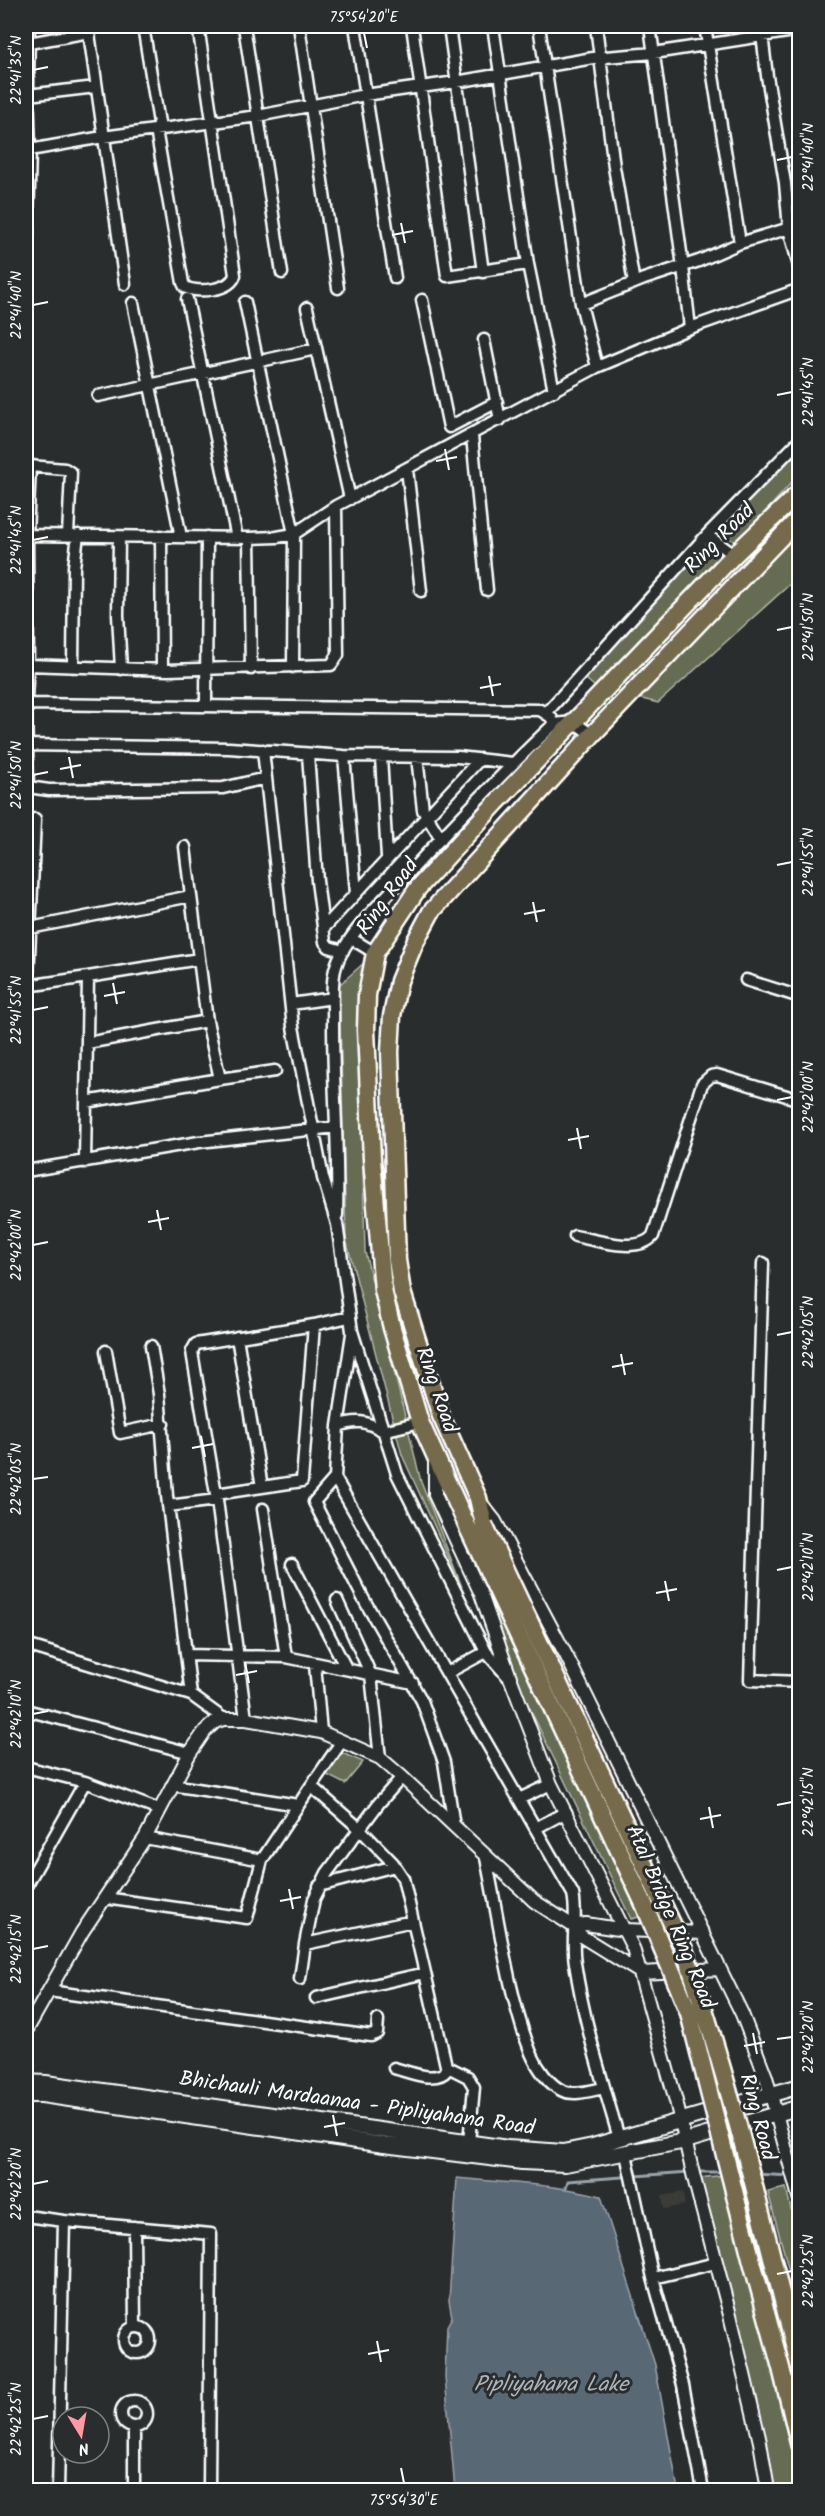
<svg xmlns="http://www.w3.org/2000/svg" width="825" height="2516" font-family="Kalam,sans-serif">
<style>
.built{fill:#3b3b37}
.green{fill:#656c52;stroke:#b2b6a8;stroke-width:1.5}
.water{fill:#586874;stroke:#9ba4ac;stroke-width:1.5}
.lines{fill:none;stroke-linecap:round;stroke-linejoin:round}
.stream{stroke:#9ba4ac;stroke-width:3}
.minor-casing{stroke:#fff;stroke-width:15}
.tertiary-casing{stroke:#fff;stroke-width:16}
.secondary-casing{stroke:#fff;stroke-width:18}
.primary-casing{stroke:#fff;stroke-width:21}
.minor{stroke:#2a2d2e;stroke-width:10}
.tertiary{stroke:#2a2d2e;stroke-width:12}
.secondary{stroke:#2a2d2e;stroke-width:14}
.primary{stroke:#746b4b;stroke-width:16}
.primary-bridge-casing{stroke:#fff;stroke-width:21;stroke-linecap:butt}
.primary-bridge{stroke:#746b4b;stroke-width:16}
.ticks{fill:none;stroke:#fff;stroke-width:2}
.labels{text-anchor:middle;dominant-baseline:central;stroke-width:6;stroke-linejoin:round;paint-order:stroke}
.street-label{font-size:21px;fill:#fff;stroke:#2a2d2e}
.water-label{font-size:22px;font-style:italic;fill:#acb4ba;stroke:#2a2d2e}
.neatline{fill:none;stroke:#fff;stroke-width:2}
.ticks-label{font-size:15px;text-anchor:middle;fill:#fff}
</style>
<rect width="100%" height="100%" fill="#2a2d2e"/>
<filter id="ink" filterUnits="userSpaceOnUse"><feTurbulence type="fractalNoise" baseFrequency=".0167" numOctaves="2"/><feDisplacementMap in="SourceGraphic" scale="12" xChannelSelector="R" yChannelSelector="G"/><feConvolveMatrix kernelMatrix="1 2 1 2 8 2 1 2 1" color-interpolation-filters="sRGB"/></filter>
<g filter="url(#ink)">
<path class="built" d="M683,2192l2,13 -21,4 -2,-13z"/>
<path class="green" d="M799,440v34l-62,70 -22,-17z
M799,517v59l-141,127 -28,-7z
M707,535l27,20 -132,138 -23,-20z
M365,962l-5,85 5,205 56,230 41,105 -60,-132 -56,-216 -7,-254z
M475,1558l176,356 -20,5 -112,-233z
M342,1753l21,9 -18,22 -18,-9z
M725,2175l74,249v66h-28l-72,-312z
M786,2188l13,55v66l-31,-117z"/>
<path class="water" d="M457,2178c49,5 98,6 144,18l54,169 23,125h-223l-10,-113 2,-51 5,-9 -3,-16z"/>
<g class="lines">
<path class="stream" d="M695,2172h30
M755,2174l36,2
M566,2187l2,-6 121,-9"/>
<defs>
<path id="minor" d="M88,26l37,258
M143,26l17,103
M244,26l38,247
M299,26l39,262
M355,26l40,252
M412,26l35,250 81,-12
M449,26l34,246
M493,26l35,238 26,127
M539,26l42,278 63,-25 55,-18 41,-18 60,-18
M596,26l18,141 20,116
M650,26l33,241 7,61
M705,26l35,217
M761,26l6,50 18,107 4,46 11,41
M29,43l60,-11
M26,86h2l1,-60
M28,95l68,-8
M156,130l27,153 2,4c13,7 46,3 50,-12l-37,-249
M30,150l73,-13 155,-21 107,-21 91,-13 137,-24 61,-5 146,-23
M26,297l4,-147 -2,-64
M187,299l50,239
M422,300l27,127 48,-25
M245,302l49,232 -17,3 -28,1 -222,-3 1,130 140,5 163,-5 7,-10 -2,-149 261,-139 93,-39 110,-39
M133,303l48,234
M581,304l16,63
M307,308l43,191
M484,340l16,80
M98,396l218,-47
M472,436l15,154
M26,466h4l-3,69
M30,466l35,3 6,4 -3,62
M407,469l14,122
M707,535l27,20
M161,536l1,134
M119,537l-1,78 3,54
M249,538l2,131
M26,665h2l-2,33
M73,667l1,-100 4,-32
M293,667l1,-133 42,-28
M26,704l514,6 11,7 3,7 20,-2 18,13
M206,705l1,-168
M26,712l2,75h-2
M546,713l161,-178 93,-95
M26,745l203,3 115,8 114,1 55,6
M263,750l30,277 30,151 14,46 15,107 45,143 89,178 23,26
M308,754l9,127 8,61 4,5 14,4
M344,756l12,137
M381,757l6,100
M417,757l6,53 18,29
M28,787l21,3 174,-2 43,-10
M185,847l6,49
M30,928l161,-32 16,125 -120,22
M323,929l157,-170
M352,939l23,14
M88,977l111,-18
M746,980l54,17
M27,986l61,-9 -3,185
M291,1004l42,-6
M26,1025l9,-206
M220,1079l55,-8
M86,1102l134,-23 -13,-58
M26,1171l173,-29 137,-15
M337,1215c2,-64 -4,-127 -4,-191 1,-18 -3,-40 3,-58 9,-30 48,-67 69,-89 49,-53 97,-104 149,-153
M575,1236c21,4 63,18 78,0l49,-152 9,-8 6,-1 83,25
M763,1263l-13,417 50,2
M352,1334l-14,92 -3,52 238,416c5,21 -2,45 2,69 9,60 27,117 44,175
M237,1337l25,150 -46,7 -23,-136 -1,-7 4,-7 118,-19 35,-8
M151,1346l8,48 8,102 24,199
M106,1351l14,82 43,-9
M338,1426c19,-7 28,-5 45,5l37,-9
M335,1478l-21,24 49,96 59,103 22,61 10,64
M262,1487l40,-6 12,-156
M168,1506l49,-6 29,219
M263,1509l23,148
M292,1564l54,104
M337,1600l34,75 9,83
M26,1645l165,50 33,24
M186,1655l100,2 127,26
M315,1665l6,67
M447,1673l39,-21
M26,1710l164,43
M26,1767l59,15 74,28
M402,1777l-23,26 -52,70 -13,26 -9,45 108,-23
M172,1785l126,20
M519,1799l32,-15
M536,1828l30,-16
M145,1838l117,22
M486,1858c13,62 22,137 45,195 6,14 18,32 32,38 12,5 29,-1 41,-3
M26,1886l59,-104
M319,1886l76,-20
M105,1898l142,20 15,-58 49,-74
M300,1979l5,-35
M49,1991l322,45 6,-3 1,-13
M316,1998l109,-25 -22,-95 -10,-15 -33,-34 -49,-43 31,-45
M448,2067l20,10 6,10 -5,55
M394,2068c15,4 42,16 53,2l-22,-97
M626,2154l27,124 63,-15
M26,2216l38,5 -6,269
M64,2221l147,13 -2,256
M134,2227l1,100
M653,2278l30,107 20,105
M124 2340a13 13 0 1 1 26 0a13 13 0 1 1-26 0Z
M121 2414a13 13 0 1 1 26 0a13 13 0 1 1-26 0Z
M134,2427v63"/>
<path id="tertiary" d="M435,1461v34l46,99 30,86 40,104 82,164 43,153 18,77 36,137 30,127 8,48
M480,1502l15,19 72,136 175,357 24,63 34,124
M573,1926l13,-2 39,6 78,3
M26,2031l56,-99 63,-94 45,-85 15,-22 10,-9 9,-3h22l75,13 59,26 22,19 132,124 39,25 8,10 60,37 79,-4"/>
<path id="secondary" d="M26,2082l20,1 462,65 55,4 30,-6 207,-60
M26,2095h16l342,50 138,17 43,2 121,-23 114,-34"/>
<path id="primary" d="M484,1525l-6,-27 -37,-82 -39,-124 -5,-32 -7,-208 2,-36 7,-35 16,-39 16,-30 161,-177 208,-218
M469,1530l-49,-108 -28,-94 -9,-38 -11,-131 -6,-129 1,-35 8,-42 43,-65 78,-85 238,-248 66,-63"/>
</defs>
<use href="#minor" class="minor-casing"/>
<use href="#tertiary" class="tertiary-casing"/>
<use href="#secondary" class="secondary-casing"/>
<use href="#primary" class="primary-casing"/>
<use href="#minor" class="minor"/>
<use href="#tertiary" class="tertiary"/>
<use href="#secondary" class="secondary"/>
<use href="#primary" class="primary"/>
<defs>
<path id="primary-bridge" d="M484,1525l200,424c48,137 80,279 116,419
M469,1530l175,374 45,109 62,245 30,110 19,79"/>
</defs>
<use href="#primary-bridge" class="primary-bridge-casing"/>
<use href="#primary-bridge" class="primary-bridge"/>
</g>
</g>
<path class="ticks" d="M364,33l3,15M33,70l15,-3M777,160l15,-3M401,223l4,20M392,235l21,-4M33,305l15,-3M777,395l15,-3M445,449l4,21M436,461l21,-4M33,540l15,-3M777,630l15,-3M489,676l4,20M480,688l21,-4M69,757l4,21M60,769l21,-4M33,775l15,-3M777,865l15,-3M533,902l4,20M524,914l21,-4M113,983l4,21M104,996l21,-4M33,1010l15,-3M777,1100l15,-3M577,1128l4,21M568,1140l21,-4M157,1210l4,20M148,1222l21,-4M33,1245l15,-3M777,1335l15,-3M621,1354l4,21M612,1367l21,-4M201,1436l4,21M192,1448l21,-4M33,1479l15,-2M777,1570l15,-3M665,1581l4,20M656,1593l21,-4M245,1662l4,21M236,1675l21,-4M33,1714l15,-3M777,1805l15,-3M709,1807l4,21M700,1819l21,-4M289,1889l4,20M280,1901l21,-4M33,1949l15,-3M753,2033l4,21M777,2039l15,-2M744,2046l21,-4M333,2115l4,21M324,2127l21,-4M33,2184l15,-3M777,2274l15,-3M377,2341l4,21M368,2354l21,-4M33,2419l15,-3M401,2468l3,15"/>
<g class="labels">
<g class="street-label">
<text transform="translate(720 539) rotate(-45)">Ring Road</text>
<text transform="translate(388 897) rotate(-54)">Ring Road</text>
<text transform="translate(436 1390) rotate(71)">Ring Road</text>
<text transform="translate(670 1917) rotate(67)">Atal Bridge Ring Road</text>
<text transform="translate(357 2104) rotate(8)">Bhichauli Mardaanaa - Pipliyahana Road</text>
<text transform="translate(757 2117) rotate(75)">Ring Road</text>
</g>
<g class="water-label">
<text x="551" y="2385">Pipliyahana Lake</text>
</g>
</g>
<rect width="825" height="2516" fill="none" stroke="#2a2d2e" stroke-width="66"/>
<g transform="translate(81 2435) rotate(169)"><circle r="28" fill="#2a2d2e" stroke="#7f8182" stroke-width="1.5"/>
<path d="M0-4.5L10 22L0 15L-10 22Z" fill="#ff9aa2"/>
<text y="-9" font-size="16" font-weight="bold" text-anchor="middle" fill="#ffffff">N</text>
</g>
<rect x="33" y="33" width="759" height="2450" class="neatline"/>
<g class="ticks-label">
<text x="364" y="22">75°54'20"E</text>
<text transform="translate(16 70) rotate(-90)" y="5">22°41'35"N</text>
<text transform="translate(808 157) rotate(-90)" y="5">22°41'40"N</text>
<text transform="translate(16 305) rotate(-90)" y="5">22°41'40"N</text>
<text transform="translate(808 392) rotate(-90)" y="5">22°41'45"N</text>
<text transform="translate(16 540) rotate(-90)" y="5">22°41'45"N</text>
<text transform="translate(808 627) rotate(-90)" y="5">22°41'50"N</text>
<text transform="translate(16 775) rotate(-90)" y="5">22°41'50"N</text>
<text transform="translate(808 862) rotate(-90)" y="5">22°41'55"N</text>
<text transform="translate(16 1010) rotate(-90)" y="5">22°41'55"N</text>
<text transform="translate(808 1097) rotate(-90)" y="5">22°42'00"N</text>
<text transform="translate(16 1245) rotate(-90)" y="5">22°42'00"N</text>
<text transform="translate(808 1332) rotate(-90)" y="5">22°42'05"N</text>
<text transform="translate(16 1479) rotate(-90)" y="5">22°42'05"N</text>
<text transform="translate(808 1567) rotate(-90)" y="5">22°42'10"N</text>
<text transform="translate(16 1714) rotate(-90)" y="5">22°42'10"N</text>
<text transform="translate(808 1802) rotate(-90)" y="5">22°42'15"N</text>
<text transform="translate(16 1949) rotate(-90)" y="5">22°42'15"N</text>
<text transform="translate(808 2037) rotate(-90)" y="5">22°42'20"N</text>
<text transform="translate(16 2184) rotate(-90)" y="5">22°42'20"N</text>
<text transform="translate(808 2271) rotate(-90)" y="5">22°42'25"N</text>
<text transform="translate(16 2419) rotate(-90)" y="5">22°42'25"N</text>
<text x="404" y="2505">75°54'30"E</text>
</g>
</svg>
